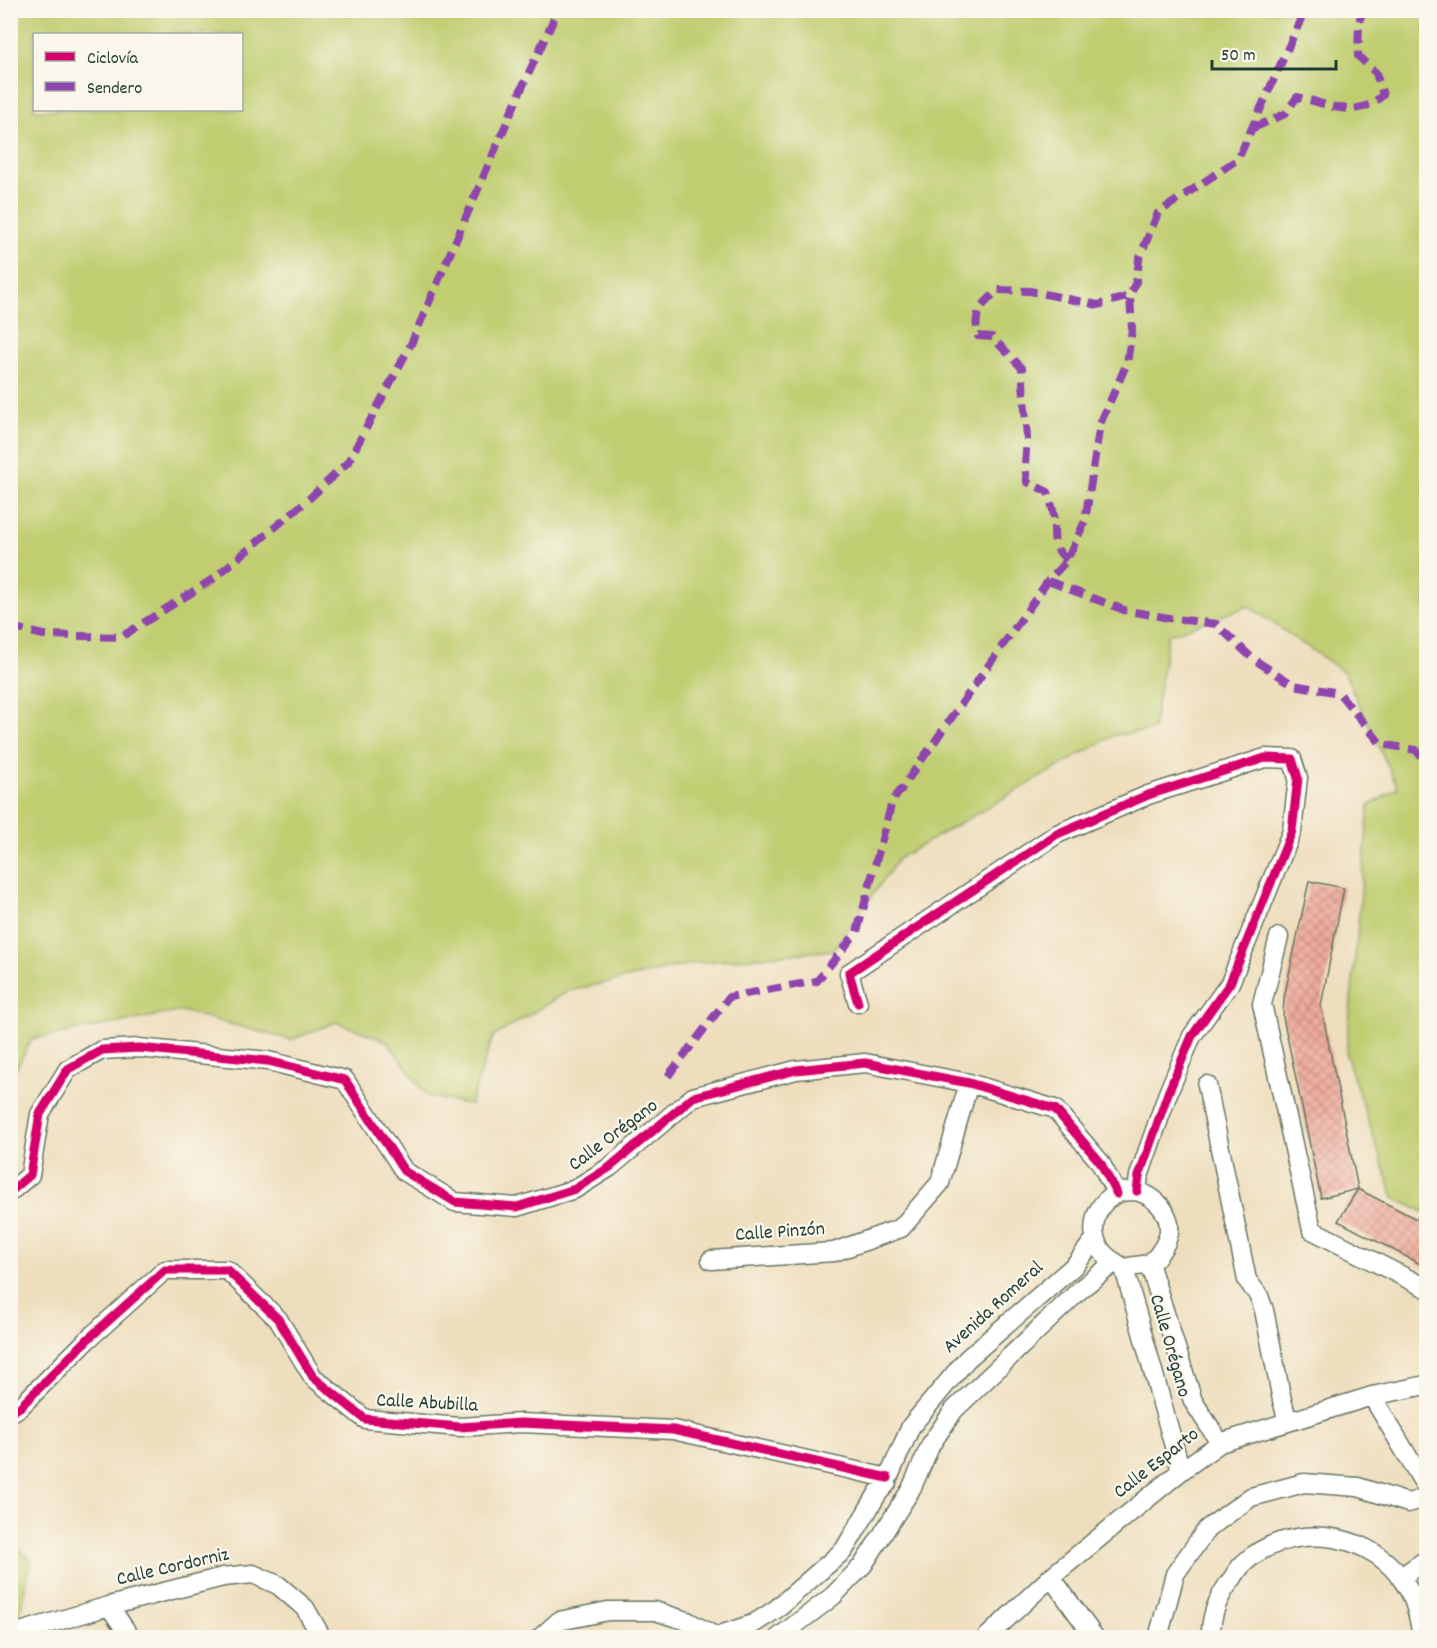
<svg xmlns="http://www.w3.org/2000/svg" width="1437" height="1648" font-family="Dekko,sans-serif">
<style>
.green{fill:#c0cd6f;stroke:#708552;stroke-width:1.5;fill-rule:evenodd}
.building{fill:url(#building-cross-hatch)}
.lines{fill:none;stroke-linecap:round;stroke-linejoin:round}
.street-casing{stroke:#677564;stroke-width:21}
.street{stroke:#fff;stroke-width:18}
.quiet{stroke:#8e44ad;stroke-width:8;stroke-dasharray:15 8;stroke-linecap:butt}
.cycleway-casing{stroke:#fbf7ec;stroke-width:13}
.cycleway{stroke:#d6006c;stroke-width:9}
.labels{text-anchor:middle;dominant-baseline:central;stroke-width:4.5;stroke-linejoin:round;paint-order:stroke}
.street-label{font-size:20px;fill:#1f3d34;stroke:#fbf7ec}
</style>
<defs>
<pattern id="building-cross-hatch" width="8" height="8" patternUnits="userSpaceOnUse" patternTransform="scale(1.5)"><rect width="8" height="8" fill="#f0ab9b"/><path d="M0 0l8 8M0 8l8-8" fill="none" stroke="#c28c7f"/></pattern>
</defs>
<rect width="100%" height="100%" fill="#fbf7ec"/>
<filter id="ink" filterUnits="userSpaceOnUse"><feTurbulence type="fractalNoise" baseFrequency=".0167" numOctaves="2"/><feDisplacementMap in="SourceGraphic" scale="12" xChannelSelector="R" yChannelSelector="G"/><feConvolveMatrix kernelMatrix="1 2 1 2 8 2 1 2 1" color-interpolation-filters="sRGB"/></filter>
<filter id="wash" filterUnits="userSpaceOnUse"><feTurbulence type="fractalNoise" baseFrequency=".008" numOctaves="4" result="noise"/><feDisplacementMap in="SourceGraphic" scale="24" xChannelSelector="R" yChannelSelector="G"/><feGaussianBlur stdDeviation="1.35" result="paint"/><feColorMatrix in="noise" values="0 0 0 0 0 0 0 0 0 0 0 0 0 0 0 0 0 1.4 0 .05"/><feComposite in="paint" operator="in"/></filter>
<g filter="url(#wash)">
<rect width="100%" height="100%" fill="#eedebd"/>
<path class="green" d="M11,10l1415,1v1202l-32,-15 -48,-143 23,-249 29,-18 -54,-116 -96,-66 -80,29 -15,95 -39,5 -215,123 -66,92 -138,13 -127,28 -75,46 -23,68 -43,-9 -40,-55 -51,-19 -45,18 -109,-29 -150,28 -21,39zM34,34h208v76h-208z
M10,1541l21,19 -11,54 -8,24 -2,-1z"/>
<g id="blocks">
<path class="building" d="M1309,881l35,7 -23,118 37,183 -37,9 -38,-181 1,-19z
M1358,1189l68,35v43l-88,-46z"/>
</g>
</g>
<g filter="url(#ink)">
<use href="#blocks" fill-opacity="0" stroke="#677564" stroke-width="1.5"/>
<g class="lines">
<defs>
<path id="street" d="M1279,937l-17,67 50,226 114,58
M858,1003l-9,-30 208,-139 91,-39 117,-37 27,1 6,19 -6,53 -62,152 -38,53 -24,57 -29,83 -2,15
M1207,1085l40,195 12,16 5,14 18,90 6,22
M1137,1191c24,8 41,30 27,55 -4,7 -10,15 -16,18 -8,2 -17,2 -24,4 -8,-5 -18,-10 -23,-18 -15,-21 -4,-52 21,-58 4,-1 10,-1 15,-1z
M10,1192l20,-17 10,-61 28,-45 34,-19 37,-2 129,13 77,19 59,91 51,31 62,5 58,-18 35,-22 83,-70 103,-27 69,-7 104,20 86,26 45,53 17,32
M711,1260l123,-8 67,-24 39,-45 29,-100
M1149,1263l44,138 27,42
M1124,1268l57,203
M1372,1396l54,91
M10,1413l10,-6 67,-67 78,-70h62l51,49 35,58 52,42 95,8 61,-4 152,7 215,48
M890,1474l21,-48 56,-67 108,-94 20,-26
M912,1487l19,-43 23,-34 128,-122 33,-26
M1051,1577l44,61
M1401,1577l25,-17
M109,1606l22,32
M723,1634l30,-10 22,-14 69,-60 34,-57 9,-10
M10,1635l99,-29 114,-29 30,-3 25,11 27,23 17,30
M540,1638l19,-17 49,-10h47l32,10 26,14
M778,1638l55,-42 30,-31 47,-74
M986,1638l65,-61 130,-106 39,-28 152,-47 54,-11
M1158,1638l17,-64 32,-45 44,-32 53,-14 54,4 50,16 18,-5
M1211,1638c-1,-22 8,-43 21,-59 3,-5 7,-11 11,-15 44,-42 122,-35 158,14 14,18 18,38 21,60"/>
</defs>
<use href="#street" class="street-casing"/>
<use href="#street" class="street"/>
<path class="quiet" d="M1253,128l32,-14 12,-17c34,7 57,24 86,-2l-7,-22 -18,-17 1,-34 4,-12
M1067,560c-17,-15 -12,-24 -13,-44 -1,-8 -4,-16 -6,-24l-21,-10 -2,-18 2,-26 -5,-70 -30,-31 -14,-1c-5,-26 3,-29 20,-46l32,1 68,14 32,-9
M1048,581l76,29 45,8 47,6 37,35 41,26 45,8 42,51 35,6 10,13
M10,627l34,8 77,2 92,-58 97,-81 38,-36 63,-118 109,-252 38,-82
M668,1076l61,-79 88,-16 40,-49 35,-130 156,-221 19,-21 18,-39 15,-97 27,-61 5,-33 -2,-34 7,-17 2,-20 19,-46 80,-54 67,-149"/>
<defs>
<path id="cycleway" d="M858,1003l-9,-30 208,-139 91,-39 117,-37 27,1 6,19 -6,53 -62,152 -38,53 -24,57 -29,83 -2,15
M10,1192l20,-17 10,-61 28,-45 34,-19 37,-2 129,13 77,19 59,91 51,31 62,5 58,-18 35,-22 83,-70 103,-27 69,-7 104,20 86,26 45,53 17,32
M10,1413l10,-6 67,-67 78,-70h62l51,49 35,58 52,42 95,8 61,-4 152,7 215,48"/>
</defs>
<use href="#cycleway" class="cycleway-casing"/>
<use href="#cycleway" class="cycleway"/>
</g>
</g>
<g class="labels">
<g class="street-label">
<text transform="translate(614 1136) rotate(-37)">Calle Orégano</text>
<text transform="translate(780 1233) rotate(-4)">Calle Pinzón</text>
<text transform="translate(994 1308) rotate(-42)">Avenida Romeral</text>
<text transform="translate(1169 1346) rotate(74)">Calle Orégano</text>
<text transform="translate(427 1404) rotate(3)">Calle Abubilla</text>
<text transform="translate(1157 1464) rotate(-38)">Calle Esparto</text>
<text transform="translate(173 1568) rotate(-13)">Calle Cordorniz</text>
</g>
</g>
<rect width="1437" height="1648" fill="none" stroke="#fbf7ec" stroke-width="36"/>
<rect x="33" y="33" width="210" height="78" fill="#fbf7ec" stroke="#a3ada2" stroke-width="1.5"/>
<rect x="45" y="52" width="30" height="9" fill="#d6006c" stroke="#a3ada2" stroke-width="1.5"/>
<text x="87" y="63" font-size="18" fill="#1f3d34">Ciclovía</text>
<rect x="45" y="82" width="30" height="9" fill="#8e44ad" stroke="#a3ada2" stroke-width="1.5"/>
<text x="87" y="93" font-size="18" fill="#1f3d34">Sendero</text>
<path d="M1212 60v9h124v-9" fill="none" stroke="#1f3d34" stroke-width="3"/>
<text x="1221" y="60" font-size="18" fill="#1f3d34" stroke="#fbf7ec" stroke-width="4.5" paint-order="stroke">50 m</text>
</svg>
